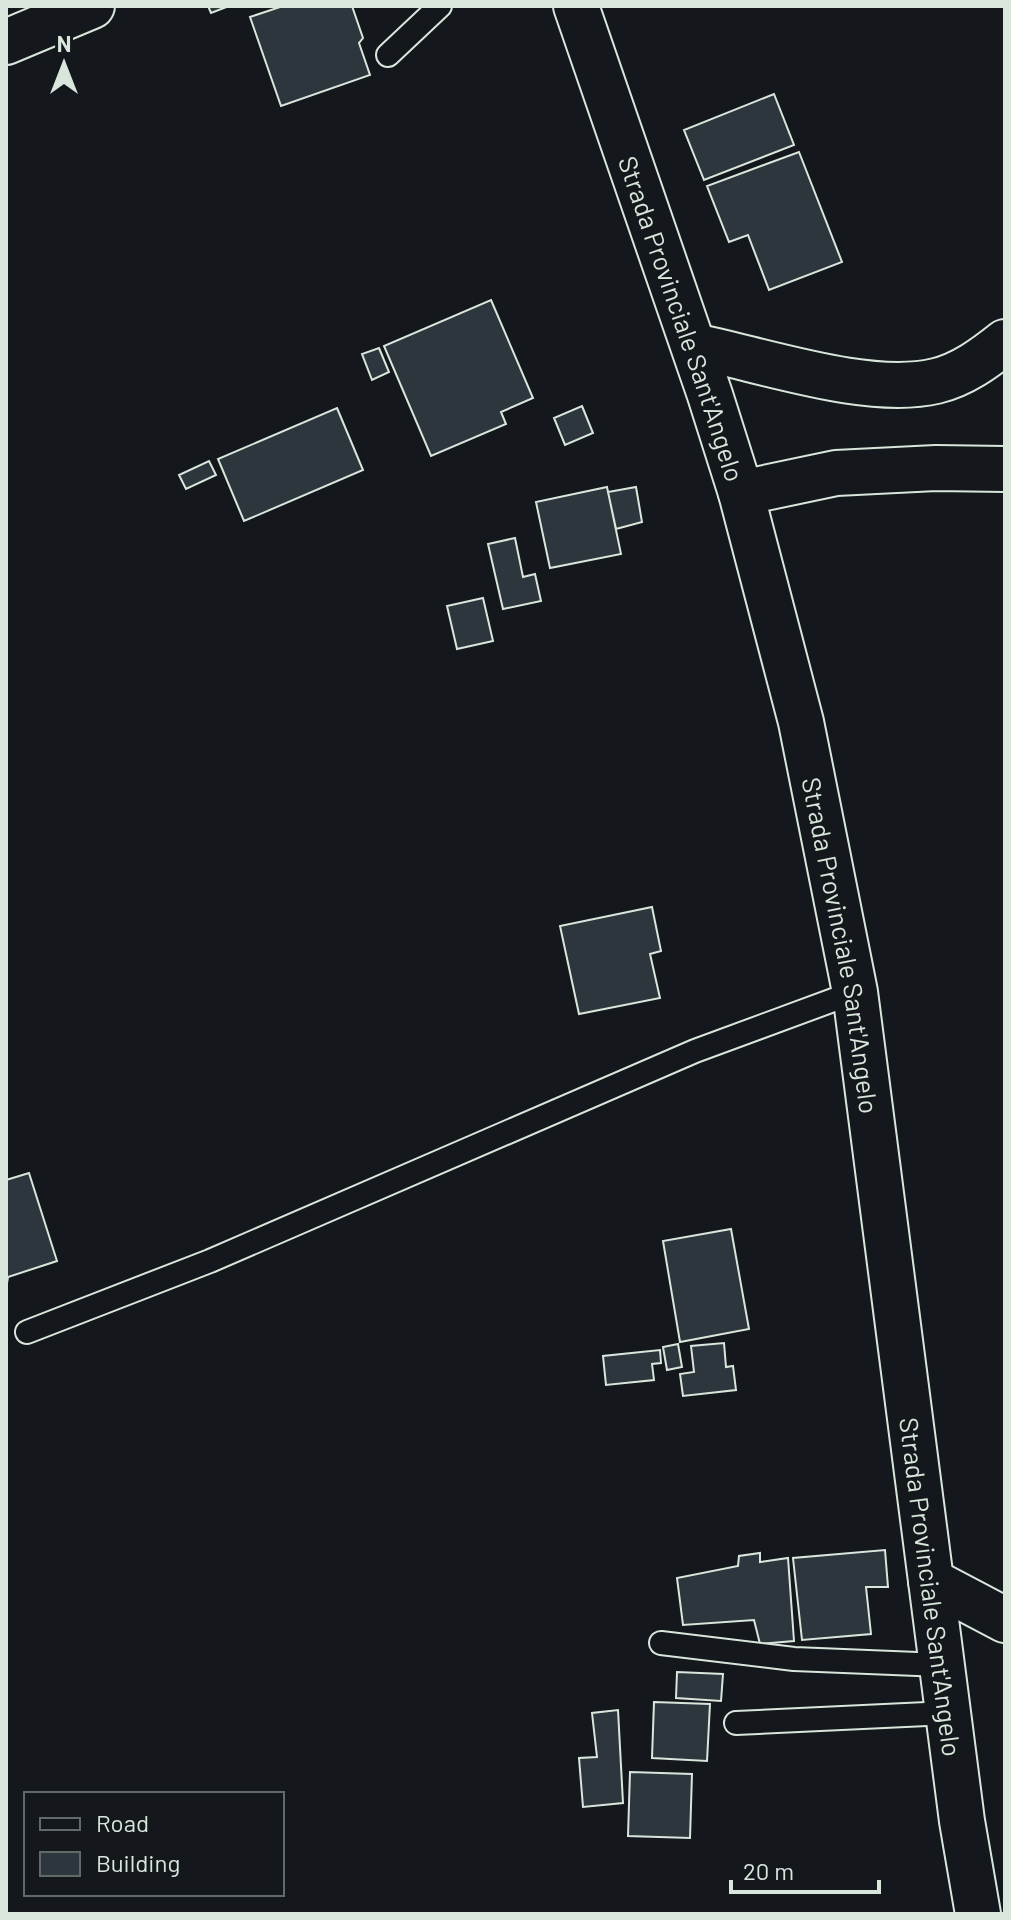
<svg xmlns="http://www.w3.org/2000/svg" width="1011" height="1920" font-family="Barlow,sans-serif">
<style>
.building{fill:#2c363c;stroke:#d8e6dc;stroke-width:2}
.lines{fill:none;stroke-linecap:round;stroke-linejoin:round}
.service-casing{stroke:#d8e6dc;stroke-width:26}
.minor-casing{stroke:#d8e6dc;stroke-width:48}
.secondary-casing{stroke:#d8e6dc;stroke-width:48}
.service{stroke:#14181c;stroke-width:22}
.minor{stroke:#14181c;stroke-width:44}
.secondary{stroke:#14181c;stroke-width:44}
.labels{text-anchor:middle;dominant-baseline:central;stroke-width:6;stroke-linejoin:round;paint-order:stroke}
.street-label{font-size:26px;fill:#d8e6dc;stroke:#14181c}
</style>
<rect width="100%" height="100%" fill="#14181c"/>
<path class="building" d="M208,6h21l-18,7z
M283,6h69l11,32 -4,5 11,32 -89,31 -31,-89z
M774,94l20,51 -90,35 -20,-50z
M799,152l43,110 -73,28 -21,-55 -19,7 -22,-56z
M491,300l42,98 -32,14 5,12 -75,32 -47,-110z
M379,348l10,24 -17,8 -10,-26z
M582,406l11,27 -28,12 -11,-27z
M337,408l26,62 -119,51 -26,-62z
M209,461l7,14 -30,14 -7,-14z
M607,487l14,67 -71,14 -14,-66z
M636,487l6,35 -26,7 -8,-37z
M515,538l8,39 12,-3 6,27 -38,8 -15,-65z
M483,598l10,43 -36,8 -10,-43z
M652,907l9,44 -11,3 10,44 -81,16 -19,-88z
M29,1173l28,88 -49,16 -2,12v-109z
M731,1229l18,100 -69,13 -17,-101z
M724,1343l2,24 7,-1 3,24 -53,6 -3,-22 14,-2 -3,-26z
M678,1344l4,23 -15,3 -4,-23z
M660,1350l1,13 -9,1 2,16 -48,5 -3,-29z
M885,1550l3,37h-22l5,47 -69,6 -9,-82z
M760,1553v9l28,-4 6,83 -34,3 -6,-24 -71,5 -6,-47 61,-12 1,-10z
M677,1672l46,2 -2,27 -45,-3z
M654,1702l56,2 -3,57 -55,-3z
M618,1710l5,93 -40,4 -4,-49 18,-1 -5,-44z
M630,1772l62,2 -2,64 -62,-2z"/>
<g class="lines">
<defs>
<path id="service" d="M388,55l52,-49
M27,1332l183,-71 485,-210 160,-59
M661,1643l133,16 148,6
M736,1723l212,-10"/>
<path id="minor" d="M6,42l86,-36
M694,346c69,14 174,51 242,35 26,-6 49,-23 69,-39
M741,493l95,-20 100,-5 69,1
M931,1581l74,39"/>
<g id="secondary">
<path id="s1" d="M576,6l134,389 31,98 60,229 54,270 107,829 16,93"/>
</g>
</defs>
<use href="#service" class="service-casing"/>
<use href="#minor" class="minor-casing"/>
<use href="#secondary" class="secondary-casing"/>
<use href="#service" class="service"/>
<use href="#minor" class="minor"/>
<use href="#secondary" class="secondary"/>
</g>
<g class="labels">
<g class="street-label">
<text stroke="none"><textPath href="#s1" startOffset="330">Strada Provinciale Sant'Angelo</textPath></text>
<text stroke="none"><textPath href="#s1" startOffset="978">Strada Provinciale Sant'Angelo</textPath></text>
<text stroke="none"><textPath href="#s1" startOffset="1626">Strada Provinciale Sant'Angelo</textPath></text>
</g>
</g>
<rect width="1011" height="1920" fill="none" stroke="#d8e6dc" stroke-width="16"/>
<rect x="24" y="1792" width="260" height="104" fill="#14181c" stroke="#626a69" stroke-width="2"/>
<rect x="40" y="1818" width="40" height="12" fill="#14181c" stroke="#626a69" stroke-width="2"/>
<text x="96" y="1832" font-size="24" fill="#d8e6dc">Road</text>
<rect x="40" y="1852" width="40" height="24" fill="#2c363c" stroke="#626a69" stroke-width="2"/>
<text x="96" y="1872" font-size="24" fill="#d8e6dc">Building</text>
<g transform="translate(64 64)" stroke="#14181c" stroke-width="6" paint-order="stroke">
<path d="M0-6L14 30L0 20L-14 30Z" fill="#d8e6dc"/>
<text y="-12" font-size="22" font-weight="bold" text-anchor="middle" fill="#d8e6dc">N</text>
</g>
<path d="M731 1880v12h148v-12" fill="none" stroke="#d8e6dc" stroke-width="4"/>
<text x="743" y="1880" font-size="24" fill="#d8e6dc" stroke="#14181c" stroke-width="6" paint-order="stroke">20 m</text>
</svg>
